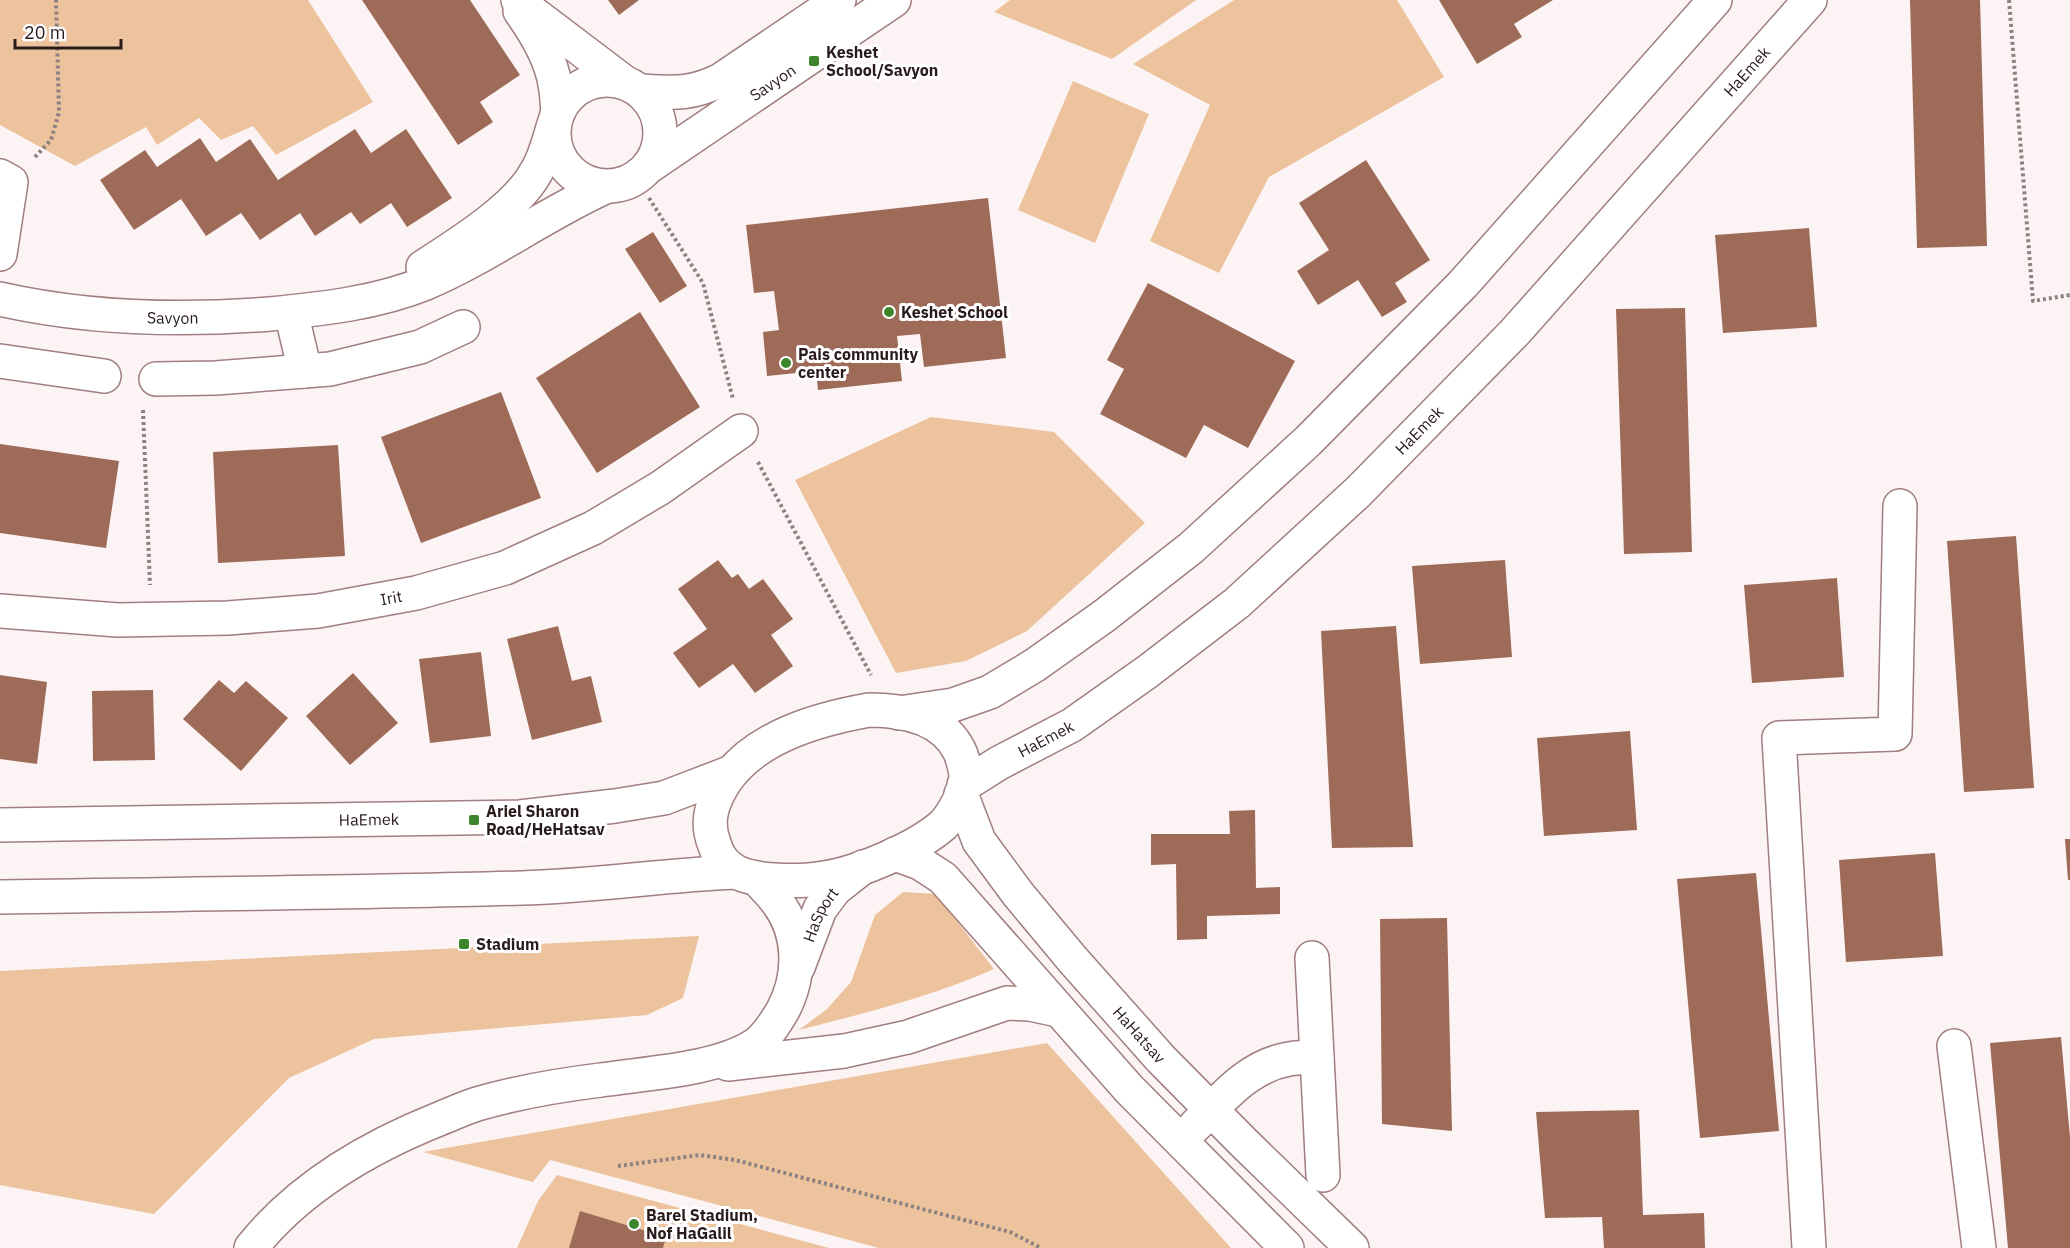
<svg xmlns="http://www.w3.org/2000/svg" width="2070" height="1248" font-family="'IBM Plex Sans',sans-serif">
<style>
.green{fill:#ecc39d}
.building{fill:#9e6b59}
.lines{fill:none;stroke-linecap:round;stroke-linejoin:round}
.minor-casing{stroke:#a17e7f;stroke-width:36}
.major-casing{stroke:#a17e7f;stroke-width:36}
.path{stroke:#8d8182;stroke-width:4;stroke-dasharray:3 3;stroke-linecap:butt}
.minor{stroke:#fff;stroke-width:33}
.major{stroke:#fff;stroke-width:33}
.poi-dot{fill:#3e862d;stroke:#fff;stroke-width:2}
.labels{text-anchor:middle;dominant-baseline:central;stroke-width:6;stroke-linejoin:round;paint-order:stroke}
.poi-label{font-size:16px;font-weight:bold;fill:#291b1c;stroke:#fff;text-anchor:start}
.street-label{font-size:16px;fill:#291b1c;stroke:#fff}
</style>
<rect width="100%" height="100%" fill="#fcf4f4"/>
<path class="green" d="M0,0h308l65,102 -97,53 -23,-29 -32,14 -22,-22 -42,27 -11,-18 -71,39 -75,-41z
M1010,0h186l-84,59 -118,-47z
M1234,0h163l47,77 -175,100 -50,96 -69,-32 60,-136 -77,-41z
M1073,81l76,33 -54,129 -77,-33z
M931,417l123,15 91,91 -118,108 -61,30 -70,12 -101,-193z
M903,892l33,2 58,75c-63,28 -129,44 -195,61l28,-21 24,-27 24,-67z
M699,936l-16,62 -36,17 -273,24 -85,39 -135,136 -154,-29v-214z
M1047,1043l184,205h-352l-329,-88 -17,22 -110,-30z
M557,1175l272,73h-312l21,-47z"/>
<path class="building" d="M362,0h108l50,75 -40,27 13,20 -35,23z
M608,0h31l-20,15z
M1439,0h114l-39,24 8,13 -45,27z
M1910,0h70l7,246 -70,2z
M355,129l16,24 35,-24 46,69 -45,29 -16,-24 -31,21 -9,-12 -36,24 -15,-23 -40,27 -19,-27 -35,23 -25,-37 -47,31 -34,-50 45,-30 12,17 43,-29 16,24 34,-23 28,41z
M1366,160l64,100 -35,23 12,19 -25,15 -24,-37 -40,25 -21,-34 32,-21 -30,-47z
M988,198l18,160 -82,9 -4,-33 -23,2 5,45 -84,9 -2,-19 -49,5 -4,-44 16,-2 -5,-39 -20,2 -8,-68z
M1809,228l8,99 -94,6 -8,-98z
M653,232l34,54 -27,17 -35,-54z
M1148,283l147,78 -47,87 -44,-23 -18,33 -86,-44 24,-45 -17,-9z
M1685,308l7,244 -68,2 -8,-245z
M640,312l60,95 -103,66 -61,-95z
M501,392l40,106 -120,45 -40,-106z
M0,444l119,17 -13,87 -106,-15z
M338,445l7,111 -127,7 -5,-111z
M2016,536l18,252 -70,4 -17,-251z
M718,560l14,18 6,-4 11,15 14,-10 30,40 -22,16 22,31 -38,27 -22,-29 -34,24 -26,-35 34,-24 -29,-40z
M1505,560l7,97 -92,7 -8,-98z
M1837,578l7,99 -92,6 -8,-98z
M558,626l14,55 19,-5 11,46 -70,18 -25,-101z
M1396,626l17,221 -81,1 -11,-217z
M481,652l10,84 -61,7 -11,-84z
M353,673l45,50 -48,42 -44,-49z
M0,675l47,7 -10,82 -37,-5z
M219,680l15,13 12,-12 42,37 -47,53 -58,-52z
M153,690l2,70 -62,1 -1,-70z
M1630,731l7,99 -93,6 -7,-98z
M1255,810l1,78 24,-1v27l-73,2v23l-30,1 -1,-76 -25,1v-31h79l-1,-23z
M2065,839h5v41h-2z
M1935,853l8,103 -97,6 -7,-102z
M1756,873l23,258 -79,7 -23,-259z
M1447,918l5,213 -70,-7 -2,-205z
M2061,1037l9,100v111h-62l-18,-205z
M1639,1110l4,105 61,-2 1,35h-101l-2,-31 -57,1 -9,-106z
M580,1211l86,26 -3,11h-94z"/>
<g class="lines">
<defs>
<g id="minor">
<path d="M518,0l11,10 95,72"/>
<path d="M520,11c15,21 31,48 35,73 2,10 2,19 3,29"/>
<circle cx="607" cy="133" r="53"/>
<path d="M640,91c34,2 50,4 81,-11l118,-80"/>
<path id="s1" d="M651,165l243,-165"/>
<path d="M0,176l11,6 -11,72"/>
<path d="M423,267c34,-22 94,-59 113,-95 9,-14 13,-32 18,-48"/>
<path id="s2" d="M0,299c89,20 180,22 270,15 52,-5 107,-11 156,-31 63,-27 117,-68 179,-96"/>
<path d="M291,312l14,59"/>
<path d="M0,361l104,15"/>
<path d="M156,379l60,-1 114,-9 90,-22 43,-20"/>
<path id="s3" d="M0,611l118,9 110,-2 90,-7 98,-18 89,-25 88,-40 67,-40 81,-57"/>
<path id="s4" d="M961,794l18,47 39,53 55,66 88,99 81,82 110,107"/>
<path d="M895,854l25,9 23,15 186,211 158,159"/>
<path d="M1312,958l11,217"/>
<path id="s5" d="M798,967l22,-58 15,-20 28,-22"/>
<path d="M1954,1046l25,202"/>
<path d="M728,1064l116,-13 64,-14 99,-34 23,1 28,6"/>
<path d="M1195,1126c28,-28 53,-60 94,-67 9,-2 19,-1 28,-2"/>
<path d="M251,1248c48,-61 118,-101 188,-129 13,-5 25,-11 38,-15 41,-12 83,-19 124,-24 45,-7 116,-10 154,-35 12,-8 21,-23 28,-35 18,-34 18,-76 -5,-107 -6,-9 -14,-16 -21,-24"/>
<path d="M1809,1248l-30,-510 116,-4 5,-228"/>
</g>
<g id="major">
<path d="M869,710c34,0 73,7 90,40 3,6 7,20 7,27 0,14 -13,38 -23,48 -26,23 -85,48 -119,53 -16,3 -34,3 -50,2 -13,-1 -28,-2 -39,-9 -12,-7 -17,-15 -21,-28 -9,-23 -1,-43 12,-63 31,-44 93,-61 143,-70z"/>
<path d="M899,713l54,-8 37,-13 45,-27 69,-49 87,-68 117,-107 155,-157 252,-284"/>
<path id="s6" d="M964,785l35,-22 73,-38 75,-53 90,-69 121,-111 157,-160 295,-332"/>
<path id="s7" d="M0,825l520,-8 95,-11 49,-8 68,-26"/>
<path d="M0,897c174,-3 348,-4 522,-9 72,-2 142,-13 213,-16"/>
</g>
</defs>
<use href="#minor" class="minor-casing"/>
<use href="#major" class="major-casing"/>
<path class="path" d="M2009,0l24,301 37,-6
M35,157l16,-17 8,-28 -3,-112
M649,198l54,85 30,116
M143,410l7,175
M758,462l113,213
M618,1166l82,-11 35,5 275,72 31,16"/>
<use href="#minor" class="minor"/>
<use href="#major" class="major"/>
</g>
<g class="poi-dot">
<rect x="808" y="55" width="12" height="12" rx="3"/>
<circle cx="889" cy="312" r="6"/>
<circle cx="786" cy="363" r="6"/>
<rect x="468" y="814" width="12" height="12" rx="3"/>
<rect x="458" y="938" width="12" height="12" rx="3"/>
<circle cx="634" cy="1224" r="6"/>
</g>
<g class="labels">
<g class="poi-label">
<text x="826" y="52">Keshet<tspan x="826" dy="18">School/Savyon</tspan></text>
<text x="901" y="312">Keshet School</text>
<text x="798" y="354">Pais community<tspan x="798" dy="18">center</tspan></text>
<text x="486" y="811">Ariel Sharon<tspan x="486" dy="18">Road/HeHatsav</tspan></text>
<text x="476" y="944">Stadium</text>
<text x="646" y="1215">Barel Stadium,<tspan x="646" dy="18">Nof HaGalil</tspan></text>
</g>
<g class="street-label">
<text stroke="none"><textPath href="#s6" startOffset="1066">HaEmek</textPath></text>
<text stroke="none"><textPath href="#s1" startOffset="147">Savyon</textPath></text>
<text stroke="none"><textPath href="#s2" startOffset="174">Savyon</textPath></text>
<text stroke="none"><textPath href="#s6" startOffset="580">HaEmek</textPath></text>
<text stroke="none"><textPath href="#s3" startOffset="393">Irit</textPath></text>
<text stroke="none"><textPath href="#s6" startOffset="94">HaEmek</textPath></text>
<text stroke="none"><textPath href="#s7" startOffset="369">HaEmek</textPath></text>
<text stroke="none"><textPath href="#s5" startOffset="57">HaSport</textPath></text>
<text stroke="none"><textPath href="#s4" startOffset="302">HaHatsav</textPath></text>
</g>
</g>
<path d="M15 39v9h106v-9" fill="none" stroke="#291b1c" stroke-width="3"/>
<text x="24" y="39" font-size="18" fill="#291b1c" stroke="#ffffff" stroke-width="4.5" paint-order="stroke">20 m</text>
</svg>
